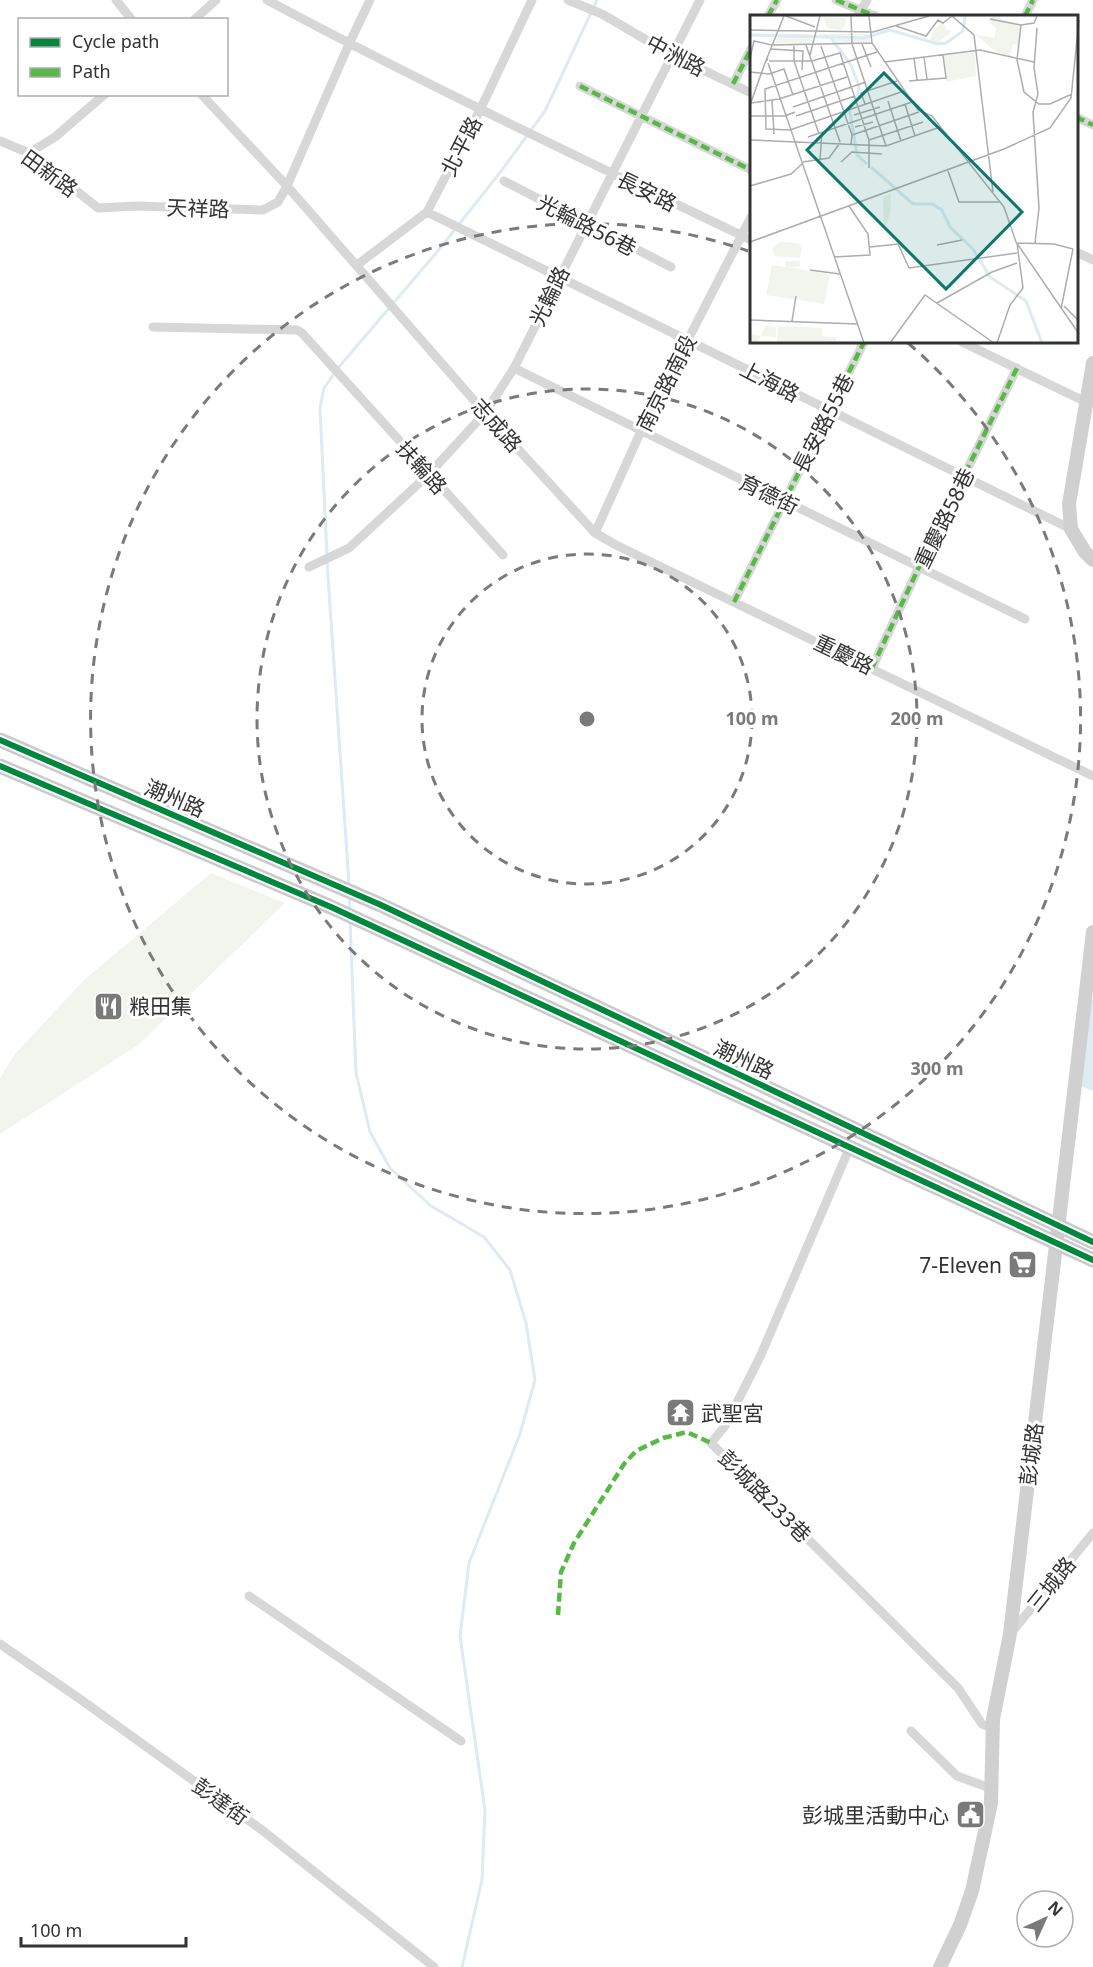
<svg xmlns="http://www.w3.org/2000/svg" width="1093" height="1967" font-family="'Noto Sans','Noto Sans TC',sans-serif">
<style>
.green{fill:#f1f5ed}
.water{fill:#ddebf3}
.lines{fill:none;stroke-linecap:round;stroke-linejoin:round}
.stream{stroke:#ddebf3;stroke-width:3}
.street{stroke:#d7d7d7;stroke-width:9}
.secondary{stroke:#d0d0d0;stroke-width:14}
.primary{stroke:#cacaca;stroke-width:15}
.quiet{stroke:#58b947;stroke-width:4.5;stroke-dasharray:9 4.5;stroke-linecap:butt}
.cycleway-casing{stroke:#fff;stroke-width:10}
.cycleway{stroke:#00873e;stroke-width:6}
.ring{fill:none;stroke:#7a7a7a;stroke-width:3;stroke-dasharray:10 8}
.labels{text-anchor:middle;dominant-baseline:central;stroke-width:6;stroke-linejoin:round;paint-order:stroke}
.street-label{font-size:21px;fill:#333;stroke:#fff}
.poi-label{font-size:21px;fill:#333;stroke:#fff;text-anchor:start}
.inset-river{fill:none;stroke:#ddebf3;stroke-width:3}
.inset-road{fill:none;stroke:#adadad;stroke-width:1.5}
.view{fill:#0f766e;fill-opacity:0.15;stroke:#0f766e;stroke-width:3}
.inset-edge{fill:none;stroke:#333;stroke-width:3}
.centre{fill:#7a7a7a;stroke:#fff;stroke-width:3}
.ring-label{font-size:18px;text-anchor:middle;font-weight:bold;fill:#7a7a7a;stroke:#fff;stroke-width:6;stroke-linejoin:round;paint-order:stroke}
</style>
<rect width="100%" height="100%" fill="#fff"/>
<path class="green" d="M211,873l74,30 -147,142 -138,89v-56l15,-24 69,-74z"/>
<path class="water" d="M1084,998l9,2v91l-18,-7z"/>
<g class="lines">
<path class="stream" d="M338,368l99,-116 65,-82 43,-59 52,-111
M327,555l-7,-147 4,-20 10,-14
M327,562l22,322
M349,897l1,14
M350,921l6,152 14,59 20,36 41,38 53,31 26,33 16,53 9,57 -15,54 -51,129 -9,73 25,174 -3,70 -20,87"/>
<path class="street" d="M116,0l16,20
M267,0c159,85 322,162 484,240
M568,0l34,14 70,41 79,38
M836,0l39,16
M768,16l9,-16
M858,16l9,-16
M1025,16l8,-16
M194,20l22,-20
M733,84l18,-35
M580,86l171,84
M201,94l86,92 198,227 110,120 21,12 477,231
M1076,117l17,8
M0,141l29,12 69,55 38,-2 127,4 15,-8 9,-16 62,-142 21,-44
M29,153l26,-16 50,-43
M504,181l167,86
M427,212l644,317
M1076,252l17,8
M357,265l70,-53 54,-104 51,-108
M153,327l144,3 5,3 201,222
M962,342l124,60
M514,368l511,251
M595,533l46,-102 110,-214
M309,567l40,-19 80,-74 56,-61 29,-45 186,-368
M734,602l130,-260
M872,668l47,-101 98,-199
M849,1149l-89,208 -35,69 -14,17 247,245 24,36 11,5
M249,1596l212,145
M1011,1633l82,-100
M0,1644l80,55 182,131 172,137
M911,1731l46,45 33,12"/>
<path class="secondary" d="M1093,363l-24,141 2,25 14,23 8,8
M940,1967l20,-42 12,-34 19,-88 2,-84 17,-85 83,-702"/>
<path class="primary" d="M0,740l381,165 712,337
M0,766l331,141 762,353"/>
<path class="quiet" d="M836,0l39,16
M768,16l9,-16
M1025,16l8,-16
M733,84l18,-35
M580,86l171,84
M1076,117l17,8
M734,602l130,-260
M872,668l47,-101 98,-199
M558,1615l3,-43 13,-29 50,-79 12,-13 27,-13 24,-6 24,11"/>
<defs>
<path id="cycleway" d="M0,740l381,165 712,337
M0,766l331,141 762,353"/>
</defs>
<use href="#cycleway" class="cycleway-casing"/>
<use href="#cycleway" class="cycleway"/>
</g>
<g class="ring">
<circle cx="587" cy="719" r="165"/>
<circle cx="587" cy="719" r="330"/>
<path d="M908 343A495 495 0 1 1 748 251"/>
</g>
<defs>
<symbol id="restaurant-square" viewBox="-11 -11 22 22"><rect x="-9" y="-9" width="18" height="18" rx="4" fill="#7a7a7a" stroke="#fff"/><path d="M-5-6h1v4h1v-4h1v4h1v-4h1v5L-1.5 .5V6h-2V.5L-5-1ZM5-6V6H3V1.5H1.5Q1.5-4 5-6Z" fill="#fff"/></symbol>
<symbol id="supermarket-square" viewBox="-11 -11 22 22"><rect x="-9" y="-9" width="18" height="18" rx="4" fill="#7a7a7a" stroke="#fff"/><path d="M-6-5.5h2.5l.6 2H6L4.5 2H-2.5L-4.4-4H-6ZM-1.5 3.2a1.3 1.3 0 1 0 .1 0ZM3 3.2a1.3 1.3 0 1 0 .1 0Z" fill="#fff"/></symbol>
<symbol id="temple-square" viewBox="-11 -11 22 22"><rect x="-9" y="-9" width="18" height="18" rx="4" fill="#7a7a7a" stroke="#fff"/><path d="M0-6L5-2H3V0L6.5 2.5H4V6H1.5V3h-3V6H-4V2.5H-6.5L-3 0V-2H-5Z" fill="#fff"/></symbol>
<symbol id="civic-square" viewBox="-11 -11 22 22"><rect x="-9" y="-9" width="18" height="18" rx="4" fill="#7a7a7a" stroke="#fff"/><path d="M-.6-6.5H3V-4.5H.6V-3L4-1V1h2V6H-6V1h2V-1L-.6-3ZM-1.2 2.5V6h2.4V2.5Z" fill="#fff"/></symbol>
</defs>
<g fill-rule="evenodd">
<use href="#restaurant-square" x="92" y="990" width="33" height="33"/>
<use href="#supermarket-square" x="1006" y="1248" width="33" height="33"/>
<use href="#temple-square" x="664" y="1396" width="33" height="33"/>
<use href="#civic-square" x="954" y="1798" width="33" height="33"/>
</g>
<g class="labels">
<g class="street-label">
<text transform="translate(676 55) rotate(28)">中洲路</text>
<text transform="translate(461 146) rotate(-63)">北平路</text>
<text transform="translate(50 173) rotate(36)">田新路</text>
<text transform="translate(647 191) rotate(26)">長安路</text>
<text transform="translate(198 208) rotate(2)">天祥路</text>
<text transform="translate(587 225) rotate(27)">光輪路56巷</text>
<text transform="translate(549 296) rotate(-64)">光輪路</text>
<text transform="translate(770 381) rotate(27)">上海路</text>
<text transform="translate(666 383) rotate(-63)">南京路南段</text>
<text transform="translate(823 423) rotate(-63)">長安路55巷</text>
<text transform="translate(497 425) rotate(48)">志成路</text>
<text transform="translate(422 467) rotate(48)">扶輪路</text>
<text transform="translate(769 494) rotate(26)">育德街</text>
<text transform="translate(944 518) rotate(-64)">重慶路58巷</text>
<text transform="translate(844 654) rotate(26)">重慶路</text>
<text transform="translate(175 798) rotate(23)">潮州路</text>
<text transform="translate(744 1059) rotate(25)">潮州路</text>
<text transform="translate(1031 1454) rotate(-83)">彭城路</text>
<text transform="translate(765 1496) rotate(45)">彭城路233巷</text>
<text transform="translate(1051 1584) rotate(-51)">三城路</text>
<text transform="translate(221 1801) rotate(36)">彭達街</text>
</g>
<g class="poi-label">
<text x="129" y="1006">粮田集</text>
<text x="1002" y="1265" text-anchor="end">7-Eleven</text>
<text x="701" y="1413">武聖宮</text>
<text x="949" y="1815" text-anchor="end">彭城里活動中心</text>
</g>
</g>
<g transform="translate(750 15)">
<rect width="328" height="328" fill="#fff"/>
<path d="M243,1l28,9 -3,20 -5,-1 -3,12 -15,-5 -20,-17 19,4 2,-10 -8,-7zM73,2l23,1 -1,8 -4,4 -14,-2zM193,7l4,8 5,1 -13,11 -9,-1 3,-10zM29,19h33l-2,10 -35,-1zM66,19h53l1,8 -34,1 -7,-6zM225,37l1,24 -30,6 -2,-27zM141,179l-1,20 -6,16 -1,-33zM29,227l20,1 3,6 -2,9 -25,-2 -3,-7zM35,246h15v6h-13l43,7 -6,30 -58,-9 6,-30 13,2zM15,311l11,1v10l-15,-1 -3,7h-8v-9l11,2zM28,311l44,2v8l14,1v6h-59z" fill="#f1f5ed"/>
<path class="inset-river" d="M0,20l114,3 26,-8 48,14M81,23l20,27 8,21 -1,9 -9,12 8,48 10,9M188,29l8,-1 17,-12 2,-15M121,152l42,37h19l10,6 8,17 23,22 17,28 36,24 16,42"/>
<path class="inset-road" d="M36,1l29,11M101,1l1,28 34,102M119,1l3,27 46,67 14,6 72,91 12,35 63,92M202,1l22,19 19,157M240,4l31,6 13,-2 3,-7M271,10l-4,35 7,32 15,12h11l22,-10M146,11l30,10 12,-16 5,3 9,-7M0,15l123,2 56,-16M112,29l9,23M44,30v16l25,73M56,30l34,97M71,31l31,89 -1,9M21,34l32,2 -1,19M127,37l-112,37 1,40 24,1 114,-39M60,40l10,-39M174,42l3,22M0,43l4,-17 18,4 100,-2M18,43l-3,5 19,-47M164,43l3,22M19,46h43l28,-8 29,87v28M135,47l95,-12 54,12M18,48l96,280M0,57l19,2 15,-5 9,26M159,66l37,-3 -3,-23M22,85l2,34M138,86l13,40M1,88l28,-4 68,-22M115,89l-4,-11 36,-12M155,89l10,32M0,90l15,-42M43,92l73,-25M104,100l26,-8M0,101h35l10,-4M46,101l59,-20M105,112l18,-5M102,120l67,-23M58,122l104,-35M0,125l136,6 54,-19M119,125l54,-18M70,144l2,-27M53,147l26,-4 11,-15M91,147l11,-10 30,2M198,156l11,31h40M0,171l41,-12 11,-10M0,227l254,-93 46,-21 21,-30 8,-78M285,228l4,-35 -6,-96 5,-18 -4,-26 3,-40M187,230l25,-5M120,232l28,-3 11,24 108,-15M84,242l36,-2 -2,-21 -19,-28M60,255l30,4M187,288l55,-31 25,-9M314,291l15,15M311,294l12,-60M0,305l107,4M42,306l4,-25M140,328l35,-48 69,48M247,328l13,-38 13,-17 -6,-45 37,1 19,5"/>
<path class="view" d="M134,58l138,139 -76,77 -139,-139z"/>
<rect width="328" height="328" class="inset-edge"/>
</g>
<circle cx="587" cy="719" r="9" class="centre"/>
<g class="ring-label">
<text x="752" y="725">100 m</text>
<text x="917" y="725">200 m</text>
<text x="937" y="1075">300 m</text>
</g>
<rect x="18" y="18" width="210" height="78" fill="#ffffff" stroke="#adadad" stroke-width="1.5"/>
<rect x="30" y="38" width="30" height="9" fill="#00873e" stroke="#adadad" stroke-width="1.5"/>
<text x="72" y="48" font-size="18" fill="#333333">Cycle path</text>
<rect x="30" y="68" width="30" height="9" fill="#58b947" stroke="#adadad" stroke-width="1.5"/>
<text x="72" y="78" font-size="18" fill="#333333">Path</text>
<g transform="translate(1045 1919) rotate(45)"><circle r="28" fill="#ffffff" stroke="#adadad" stroke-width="1.5"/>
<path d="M0-4.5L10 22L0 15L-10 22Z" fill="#7a7a7a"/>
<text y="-9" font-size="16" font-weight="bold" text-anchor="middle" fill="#333333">N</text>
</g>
<path d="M21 1937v9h165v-9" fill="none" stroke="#333333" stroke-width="3"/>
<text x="30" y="1937" font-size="18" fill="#333333" stroke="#ffffff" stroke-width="4.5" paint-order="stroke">100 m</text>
</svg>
